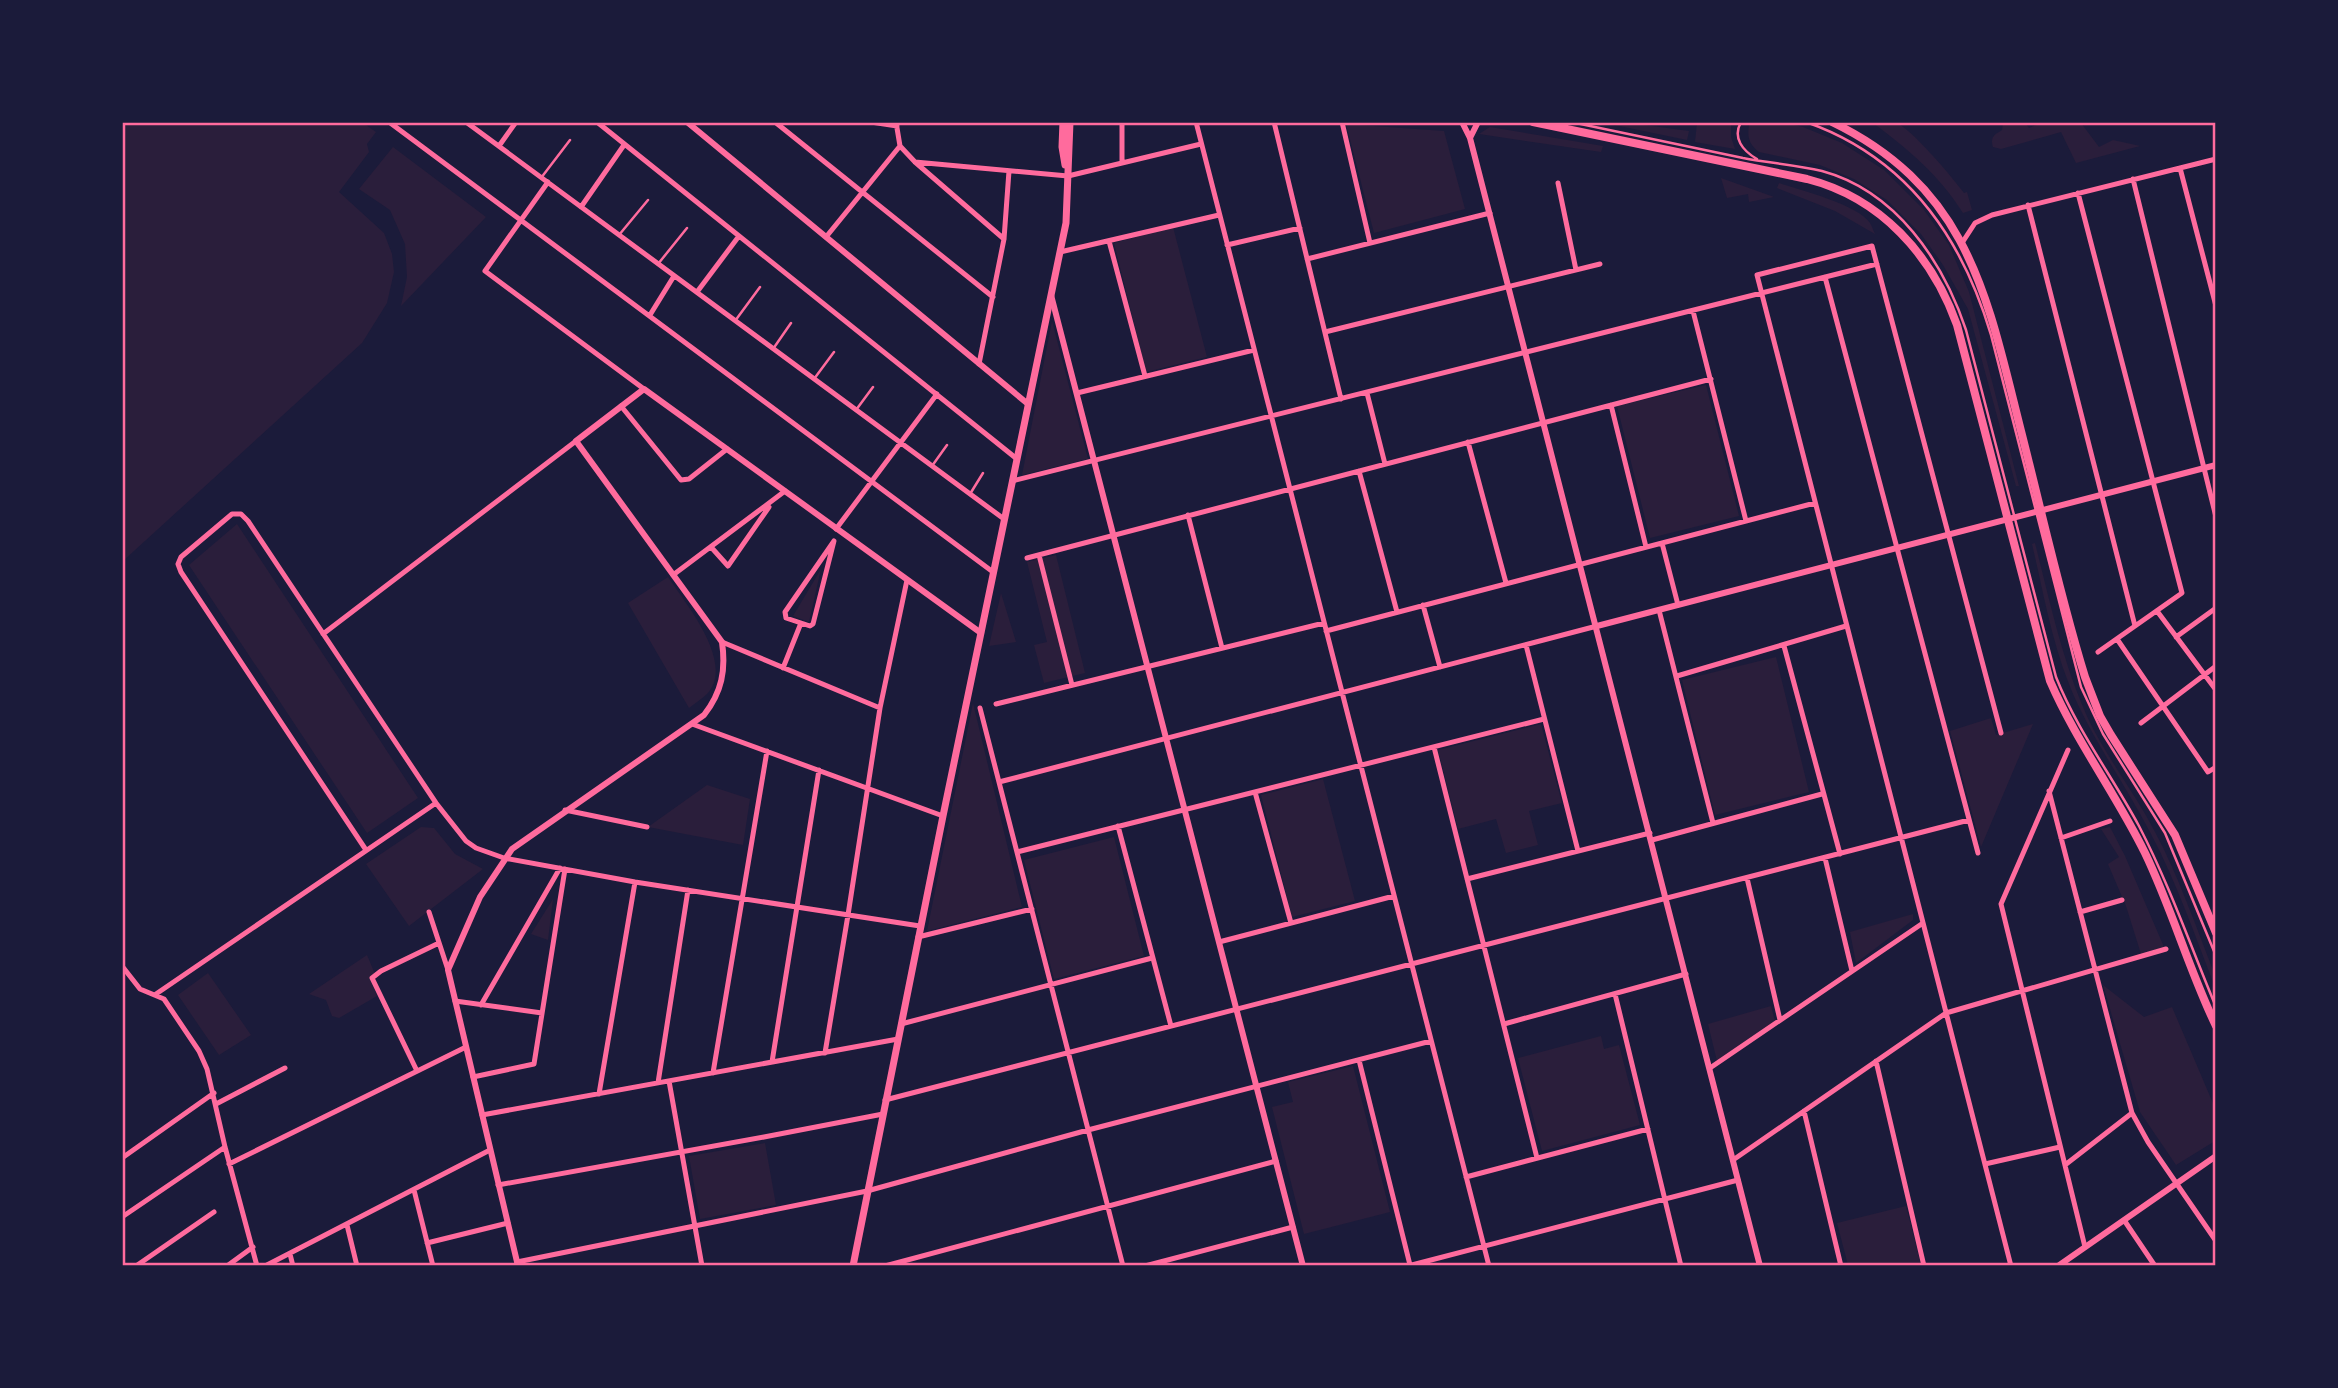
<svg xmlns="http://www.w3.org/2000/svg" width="2338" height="1388" font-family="Bitter,serif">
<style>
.green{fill:#2a1e3b}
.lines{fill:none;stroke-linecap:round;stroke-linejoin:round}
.service{stroke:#ff6b9d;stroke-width:2.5}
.minor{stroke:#ff6b9d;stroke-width:5}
.tertiary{stroke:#ff6b9d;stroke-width:6}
.secondary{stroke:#ff6b9d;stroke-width:7}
.primary{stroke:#ff6b9d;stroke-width:8}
.neatline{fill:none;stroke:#ff6b9d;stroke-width:2.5}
</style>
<rect width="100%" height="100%" fill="#1b1b3a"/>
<path class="green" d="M123,122l240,1 13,9 -9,12 2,8 -30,40 45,41 8,21 2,18 -7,31 -25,40 -239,218z
M1752,122l34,1 17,4 39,16 42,27 40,40 25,35 20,47 50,194h-3l-48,-177 -25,-44 -22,-31 -34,-34 -33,-21 -34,-14 -61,-13c-10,-8 -12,-15 -10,-27z
M1605,123h25l59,8 -2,9z
M1697,123h34v14l4,12 -40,-7z
M1873,123c6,-1 16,-2 22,-1 16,6 58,56 69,71l3,-1 5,18 -9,3c-23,-37 -56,-65 -90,-90z
M2081,123l18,24 14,-7 27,6 -64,17 -15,-31 -60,17 -8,-2c-3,-10 1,-12 9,-17l1,-7h22l4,5 12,-5z
M1346,124l98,7 21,78 -91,24z
M1490,127l12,2 101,17 -2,6 -122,-18z
M393,147l93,70 -85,89 6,-29 -2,-33 -15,-34 -31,-21z
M1721,178l53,19 -25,5 -1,-8 -21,4z
M1779,183c21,7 80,22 91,40 2,3 3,7 5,11l-40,-23 -58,-23z
M1173,227l34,130 -61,15 -32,-129z
M1052,321l36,138 -66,16z
M1706,385l33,131 -89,22 -33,-132z
M237,524l181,274 -51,35 -178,-268z
M2035,543c14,55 26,112 48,164 18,44 50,82 72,125 24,45 41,95 60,143v12c-20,-51 -38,-104 -64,-153 -26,-51 -61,-97 -82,-150 -18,-45 -26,-94 -37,-140z
M1056,555l29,118 -41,10 -10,-38 13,-3 -20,-80z
M821,569l-12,53 -16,-6z
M668,577c17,26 68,86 39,117 -5,5 -12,9 -18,14l-61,-105z
M1001,593l15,49 -27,4z
M1776,657l33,135 -94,23 -33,-135z
M973,703l49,204 -95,24z
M1991,718l5,17 37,-11 -52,123 -31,-116z
M1541,724l21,79 -33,8 9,34 -32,8 -10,-34 -38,10 -20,-79z
M1323,779l32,122 -63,16 -31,-122z
M707,785l43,14 -7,46 -95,-18z
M421,827l13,1 21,26 28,15 -74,57 -43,-62z
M2110,827l15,29 39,91 -23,7 -15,-48 -18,-42 11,-7 -18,-28z
M1114,837l30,119 -90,23 -30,-119z
M553,899l-5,41 -17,-6z
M1913,914v6l-57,43 -6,-31z
M367,955l8,19 -5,5 7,17 -38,22 -7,-2 -6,-16 -17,-6z
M208,973l43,62 -32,20 -41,-60z
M2103,985l41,32 28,-10 43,101v33l-39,24 -36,-53z
M1771,1006l4,15 -58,40 -9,-37z
M1601,1036l3,13 15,-4 21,80 -98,26 -24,-93z
M1353,1066l37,146 -86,22 -32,-127 21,-5 -5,-20z
M765,1143l11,62 -76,14 -11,-63z
M1906,1206l15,59h-73l-11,-42z"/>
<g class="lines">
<path class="service" d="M1571,122c58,12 115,24 172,36 26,5 53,7 79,13 74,20 121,90 144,159l90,347c21,53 56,99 83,149 30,58 52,121 77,181
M1741,122c-9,16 2,29 16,37
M1806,122c100,35 156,115 185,213l90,352 22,47 62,99 51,123
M541,178l29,-38
M619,235l29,-35
M658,264l29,-36
M735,321l25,-34
M773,349l18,-26
M814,379l20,-27
M856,410l17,-23
M932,466l15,-21
M970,494l13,-21"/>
<path class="minor" d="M389,122l604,450
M466,122l538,397
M597,122l420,337
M775,122l218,175
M871,122l26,4
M1196,122l293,1144
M1274,122l67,277
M1342,122l28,121
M499,146l17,-24
M900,146l15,16 89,77
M915,162l153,14 133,-32
M1122,163v-41
M2180,168l36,138
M2133,179l83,338
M548,182l-63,89 159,118
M1558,183l18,87
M2078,193l104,400 -84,59
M2028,205l107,421
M581,207l43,-62
M826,237l74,-91 -4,-24
M1109,241l36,135
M1962,243l13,-20 17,-8 224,-56
M1227,245l73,-17
M1060,252l159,-37
M1307,259l183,-46
M1825,277l153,576
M697,292l42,-56
M1693,311l53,210
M650,315l24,-39
M1325,332l275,-68
M979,364l25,-125 5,-68
M1077,393l177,-43
M1367,393l18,71
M1611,405l35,142
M621,406l60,74 8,-1 38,-30
M1468,442l38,141
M1359,471l38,141
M1012,481l865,-217
M1188,515l34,133
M836,529l101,-135
M834,541l-21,83 -3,2 -24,-8 -1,-6z
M1662,543l16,62
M711,547l17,19 41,-59
M1039,555l33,130
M1027,558l684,-179
M673,575l112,-84
M1423,605l17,62
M1659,610l54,213
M2157,611l59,79
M1326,631l489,-128
M323,634l253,-193
M2176,637l40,-29
M2117,639l91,133 8,-5
M722,642l158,66
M1526,645l52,206
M1784,646l56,208
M783,668l18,-45
M1677,676l169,-50
M996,704l328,-81
M980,708l143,558
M2141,723l75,-57
M692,724l251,92
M2001,733l-129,-487 -115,29 254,991
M1434,747l103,411
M2068,750l-67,154 84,343
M999,782l598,-156
M2049,791l83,322 16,29 68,99
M1255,792l36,131
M565,810l82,17
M1118,826l53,200
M2061,838l49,-17
M1652,840l170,-46
M366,850l-185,-278 -3,-8 3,-7 51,-43h9l7,7 188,282 30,38 10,7 28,10 131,24 285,44
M1017,852l527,-133
M1825,858l27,113
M1747,878l33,142
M1467,879l183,-46
M429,912l19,58
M2080,912l42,-12
M918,937l114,-28
M1219,942l175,-46
M122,966l18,23 24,10 35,52 8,18 18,78 32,119
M156,994l280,-191
M1615,994l66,272
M455,1001l87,12
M481,1005l79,-137
M901,1024l251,-66
M1504,1024l182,-50
M825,1053l23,-138 32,-207 27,-128
M1359,1060l51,205
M1876,1061l48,205
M772,1062l47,-292
M1710,1068l213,-145
M417,1071l-45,-93 9,-7 58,-28
M713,1073l54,-322
M473,1077l61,-13 31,-195
M669,1081l33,185
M658,1083l30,-193
M599,1094l36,-212
M885,1100l1084,-280
M216,1104l69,-36
M1804,1111l37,155
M482,1115l416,-76
M122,1158l92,-65
M1733,1160l213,-147 220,-64
M229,1164l237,-117
M1985,1164l75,-17
M2065,1165l67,-52
M1466,1177l182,-48
M498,1185l266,-48 119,-23
M414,1190l19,76
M122,1217l103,-70
M2124,1220l31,46
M347,1225l10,41
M427,1243l81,-20
M290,1254l3,12
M517,1262l350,-71 221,-61 343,-89
M136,1266l78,-54
M227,1266l26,-19
M265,1266l225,-116
M885,1266l391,-105
M1145,1266l148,-39
M1408,1266l330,-86"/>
<path class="tertiary" d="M687,122l341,282
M1462,122l8,16 290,1128
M1470,138l8,-16
M1051,295l252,971
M1597,626l619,-161
M518,1266l-70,-296 32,-73 32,-48 192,-134c18,-23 22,-45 18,-73l-146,-201 68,-52 337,244
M2058,1266l158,-110"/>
<path class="secondary" d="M1063,122l-1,25 3,18
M853,1266l90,-450 123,-593 4,-101"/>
<path class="primary" d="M1533,122l274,57c74,19 125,76 150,146l93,356c26,60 66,113 95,172 27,56 44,117 71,173
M1832,122c138,67 155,175 189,309 21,82 39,165 64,246l15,39 11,19 64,100 41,98"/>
</g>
<rect width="2338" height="1388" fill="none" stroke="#1b1b3a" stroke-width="248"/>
<rect x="124" y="124" width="2090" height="1140" class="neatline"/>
</svg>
